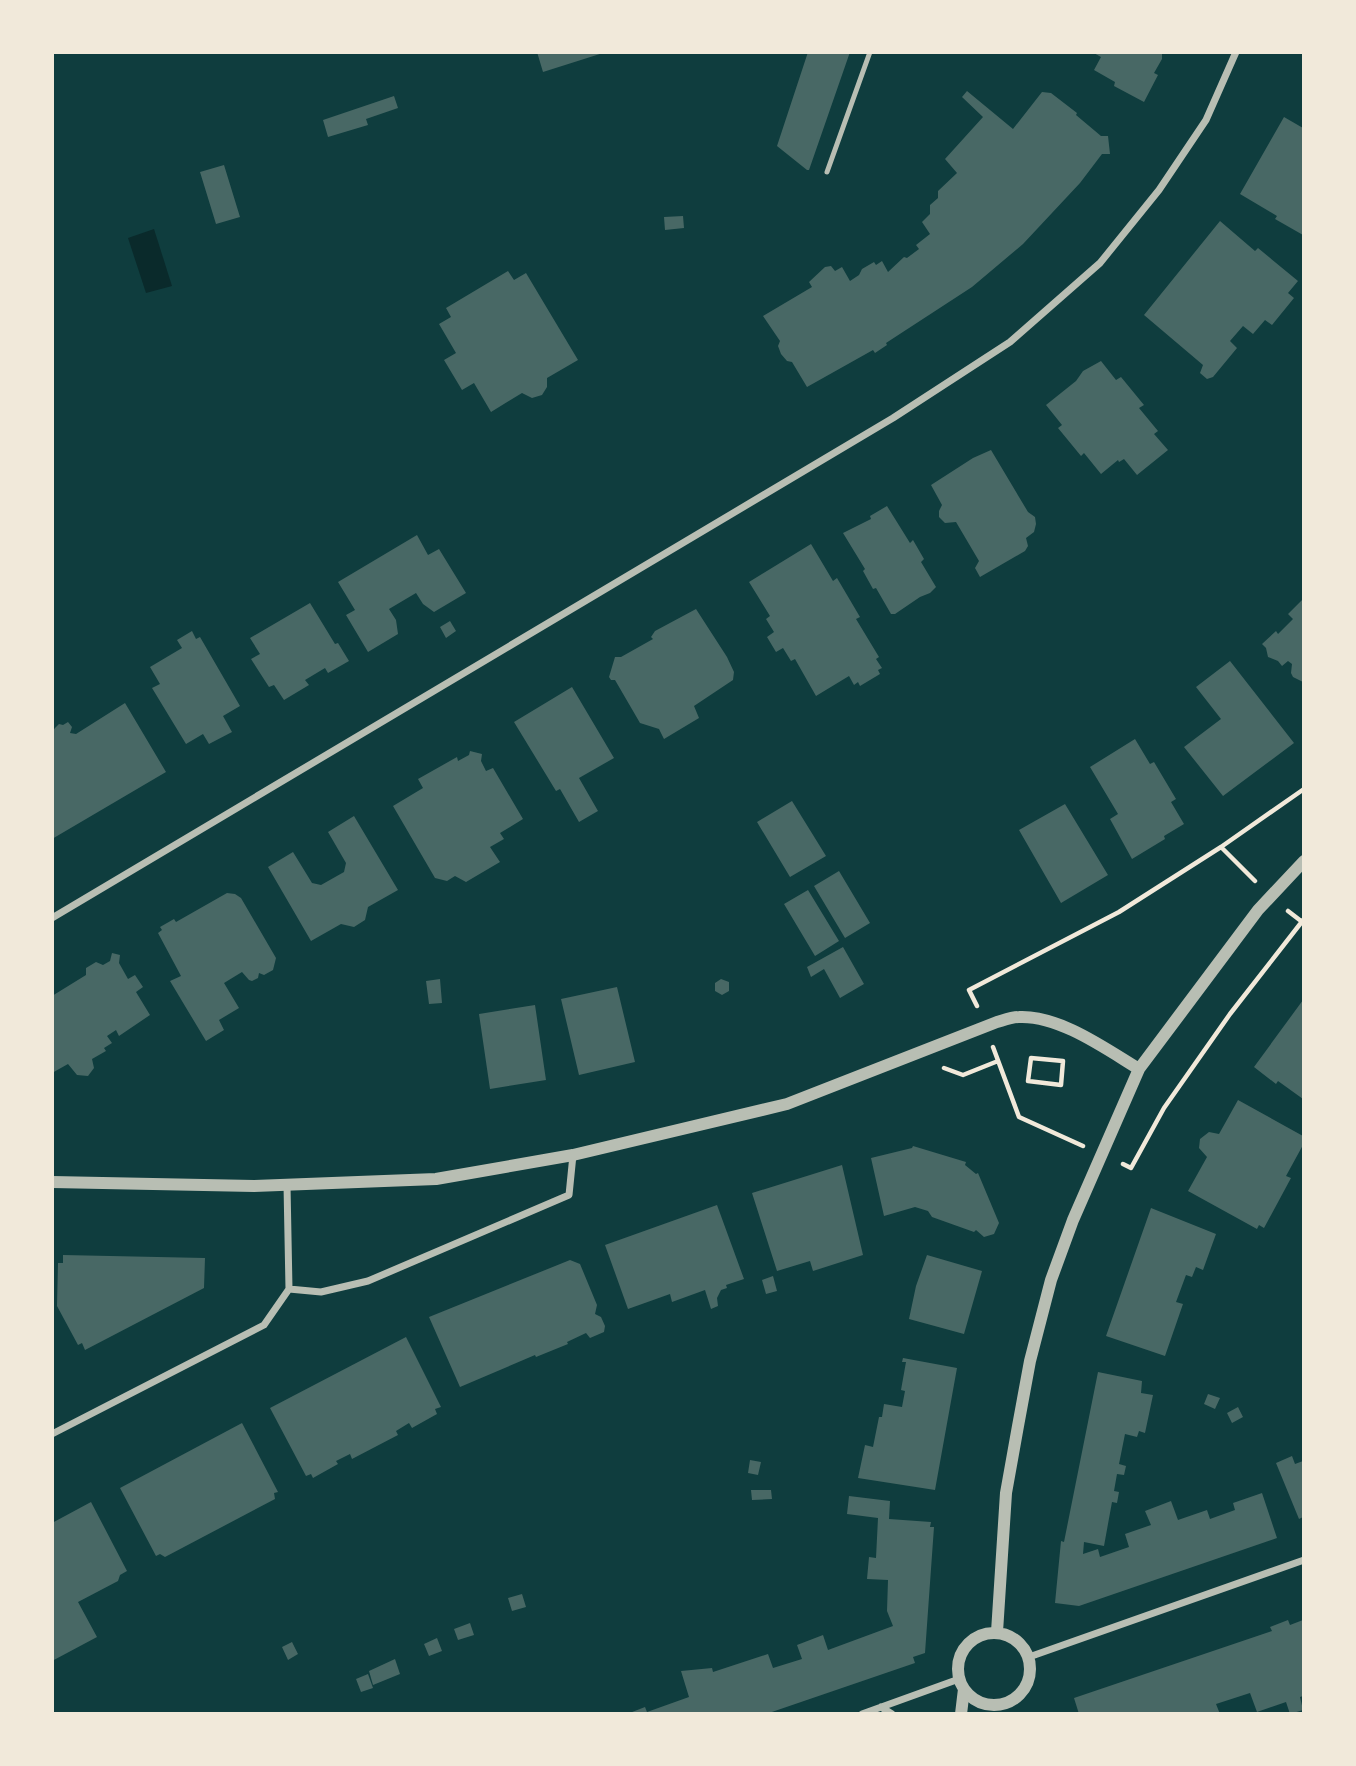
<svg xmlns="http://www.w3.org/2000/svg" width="1356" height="1766" font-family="Helvetica,sans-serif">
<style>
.water{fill:#0a2a2b}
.building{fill:#486865}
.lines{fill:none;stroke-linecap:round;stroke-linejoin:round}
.path{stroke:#f1e9da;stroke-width:4.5}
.service{stroke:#b8beb3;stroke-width:5}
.minor{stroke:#b8beb3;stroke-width:7}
.tertiary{stroke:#b8beb3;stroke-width:12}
</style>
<rect width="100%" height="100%" fill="#0f3d3e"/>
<path class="water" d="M154,229l18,57 -26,7 -18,-55z"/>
<path class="building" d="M537,52h66v1l-60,19z
M808,52h42l-41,118h-2l-30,-24z
M1092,52h70v7l-8,14 4,2 -14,27 -30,-16 1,-4 -21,-12 7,-13z
M967,91l46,38 29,-37 9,1 26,20 -1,2 25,21h7l2,18h-8l-22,29 -57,61 -51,43 -86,56 1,2 -12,8 -2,-3 -66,37 -15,-25 -5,-1 -6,-7 -3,-8 2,-5 -17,-25 49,-29 -3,-5 16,-15 6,-1 4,5 7,-4 8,14 9,-6 3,-6 12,-7 2,3 6,-4 6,11 16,-15 3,1 12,-9 -3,-4 14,-11 -8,-12 8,-8v-9l8,-7v-7l19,-18 -12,-14 38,-42 -21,-20z
M394,96l4,12 -32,11 2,6 -40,12 -5,-17z
M1284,117l19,11v107l-28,-16 2,-3 -37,-22z
M224,165l16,52 -24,7 -16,-52z
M683,216l1,12 -19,2 -1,-13z
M1220,221l35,30 3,-3 40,33 -10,12 6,5 -22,27 -7,-5 -12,14 -10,-8 -13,15 7,7 -24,29 -6,2 -7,-6 3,-8 -59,-50z
M508,271l6,9 12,-7 52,87 -31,18v9l-5,8 -10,3 -10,-5 -31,19 -17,-29 -12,7 -18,-30 12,-7 -17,-29 12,-7 -5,-9z
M1101,361l15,19 5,-3 23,28 -5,3 19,23 -4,3 14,16 -31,25 -13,-16 -5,3 -1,-2 -17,14 -17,-21 -3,3 -23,-28 4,-3 -16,-20 30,-24 7,-10z
M991,450l37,62 7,5 1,7 -2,8 -8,6 2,8 -3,5 -45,26 -5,-9 4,-7 -23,-39 -11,1 -6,-6v-6l3,-6 -11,-20 42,-27z
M887,506l23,37 3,-3 11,19 -3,3 15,25 -6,6 -10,4 -25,17h-4l-15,-26 -3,1 -10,-18 2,-2 -22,-36 28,-14 -1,-3z
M417,535l11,20 11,-6 27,44 -32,19 -11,-8 -7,-11 -27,16 7,11 2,14 -30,18 -22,-37 9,-5 -17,-28z
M811,544l22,37 4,-3 23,39 -4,2 23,38 -3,2 6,9 -4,2 2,4 -20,12 -2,-4 -4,3 -5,-9 -33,20 -21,-37 -4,2 -8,-13 -7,4 -9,-15 7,-5 -8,-13 4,-3 -21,-34z
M1303,599v83l-10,-5 -2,-4 1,-9 -4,-3 -6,5 -4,-5 -10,-4 -2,-9 -4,-4 14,-13 2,3 15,-15 -5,-5z
M310,603l25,41 3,-1 11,18 -21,12 -3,-5 -20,12 4,5 -25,15 -10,-15 -5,2 -18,-28 9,-5 -10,-16z
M696,609l31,48 7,15 -1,8 -39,26 5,12 -35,21 -5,-10 -19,-6 -25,-43h-4l-2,-3 6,-20h6l32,-18 -2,-2 4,-6z
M450,621l6,10 -10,7 -6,-11z
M192,631l4,8 4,-2 40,69 -17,10 9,16 -23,12 -6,-10 -17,10 -34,-56 8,-4 -10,-17 32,-19 -5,-8z
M1230,661l64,82 -71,53 -39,-49 37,-28 -25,-32z
M572,687l42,71 -35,20 19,33 -19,11 -19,-33 -4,2 -42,-69z
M125,703l41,69 -114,67v-107l3,-4 4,-4 4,1 5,-3 4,5 -2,6 6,1z
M1135,739l15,25 4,-2 22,37 -5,3 13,22 -20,12 1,3 -33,20 -22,-40 8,-5 -28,-47z
M470,751l12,3 -1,7 5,10 7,-3 30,51 -23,14 4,6 -14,8 10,15 -34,20 -11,-6 -8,5 -12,-3 -42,-72 30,-18 -5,-9 39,-22 1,4 11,-6z
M792,801l34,55 -36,21 -33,-55z
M1065,804l43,71 -47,28 -42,-73z
M354,816l44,74 -30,17 -3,13 -11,7 -13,-3 -30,17 -43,-74 25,-15 19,31 9,2 23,-13 2,-9 -18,-31z
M839,871l31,52 -25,15 -31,-52z
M808,890l31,51 -24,15 -31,-52z
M227,893l8,1 6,4 35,60 -3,12 -9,5 -5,-2 -1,5 -6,3 -3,-1 -7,-8 -18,11 15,25 -20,12 5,10 -18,11 -36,-60 11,-5 -23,-43 4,-3 -2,-3 14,-8 2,3z
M843,947l21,37 -24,14 -16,-29 -13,8 -4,-10z
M112,953l8,2 -1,8 9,16 7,-4 8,12 -7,5 14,23 -31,21 -3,-6 -9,6 5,7 -8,5 2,3 -14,8 2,9 -6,8 -11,-1 -9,-11 -16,9v-77l34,-21v-7l10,-6 7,3 7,-4z
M440,979l2,24 -13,1 -3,-23z
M721,979l8,3v9l-7,4 -7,-4v-8z
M617,987l18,75 -56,13 -18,-76z
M1303,1000v99l-25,-18 -2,3 -22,-17z
M535,1005l11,75 -56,9 -11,-75z
M1238,1100l65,36v9l-17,31 5,2 -27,50 -5,-3 -2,4 -69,-38 19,-34 -8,-9 1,-9 9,-7 10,2z
M913,1146l53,16 -1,3 11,9 2,-1 21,50 -5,11 -10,3 -8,-7 -2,2 -42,-15 -4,-6 -13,-4 -31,9 -13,-58 41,-10z
M842,1165l21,90 -50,16 -3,-10 -33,10 -25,-78z
M717,1205l27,74 -18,6 1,3 -6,2 -4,8 1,8 -7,3 -6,-19 -33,12 -2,-8 -42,15 -23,-64z
M1151,1208l65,26 -13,36 -7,-3 -4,10 -6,-2 -10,27 7,2 -18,52 -59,-20z
M63,1255l142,3 -1,30 -119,62 -3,-7 -4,2 -21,-39 1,-43h5z
M927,1255l55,16 -18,63 -55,-15 7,-33z
M570,1260l10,4 17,41 -2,9 6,3 4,9 -1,6 -14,6 -4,-5 -19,9 1,2 -32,13 -1,-2 -75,32 -31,-70z
M773,1276l4,15 -11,3 -4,-14z
M406,1337l35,70 -6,2 2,5 -25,14 -3,-5 -13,8 2,4 -46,24 -2,-5 -14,7 2,3 -25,14 -2,-4 -5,2 -36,-68z
M903,1358l54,10 -22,122 -77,-12 7,-33 8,2 6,-30h3l2,-13 18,3 3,-16 -4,-1 5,-28h-4z
M1098,1372l44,9 -1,12 12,2 -8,38 -6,-2 -2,6 -12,-3 -6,30 7,2 -2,9 -7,-1 -3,17 5,1 -2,11 -5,-1 -8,44 -20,-4 -1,12 15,-5 2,8 29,-10 -4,-13 26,-9 -6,-14 26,-10 7,19 29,-10 3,9 25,-9 -2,-7 29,-10 15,45 -198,68 -24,-3 6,-62 3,1z
M1208,1394l12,4 -5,11 -11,-5z
M1238,1407l5,10 -11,6 -5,-10z
M242,1423l36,69 -4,1 1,6 -110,58 -5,-3 -4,2 -36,-68z
M1292,1456l3,8 8,-3v56l-4,2 -23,-56z
M750,1460l11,2 -3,13 -10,-2z
M751,1490h20l1,9 -20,1z
M849,1496l41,5 -1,18 42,3 -1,5h4l-9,126 -12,4 2,6 -149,51h-139l18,-7 2,5 42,-15 -8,-26 31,-3 1,4 55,-18 5,14 29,-9 -5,-14 26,-10 5,15 65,-24 -6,-15 1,-31 -21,-1 2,-22 7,1 2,-40 -31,-4z
M91,1502l36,69 -7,4 -2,6 -40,21 19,35 -45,24v-138z
M522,1594l4,13 -14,4 -4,-13z
M1288,1620l2,5 13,-5v76l-3,1 3,13 -13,4 -4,-12 -29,10 -7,-19 -34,11 4,10h-141l-5,-16 198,-67 -2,-4z
M470,1623l4,12 -16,5 -4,-11z
M437,1638l5,13 -13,5 -5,-12z
M292,1642l6,12 -10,6 -6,-13z
M395,1659l5,15 -27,11 -4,-14z
M368,1674l5,14 -12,4 -5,-13z"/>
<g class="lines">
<path class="path" d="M1221,847l34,34
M1288,911l13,10
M977,1006l-8,-16 150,-78 102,-65 83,-58
M993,1047l26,70 64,29
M1031,1058l32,3 -2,24 -33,-4z
M944,1068l19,7 35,-14
M1123,1164l8,4 33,-60 66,-94 74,-95"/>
<path class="service" d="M827,172l43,-120"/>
<path class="minor" d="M52,918l841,-500 117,-76 90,-79 59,-73 47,-70 30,-68
M289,1289l32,3 47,-11 201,-86 4,-40
M52,1434l212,-109 25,-36 -2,-104
M1029,1657l275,-97
M881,1707l11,7
M862,1714l97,-35"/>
<path class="tertiary" d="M52,1182l202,4 182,-7 137,-24 214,-51 210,-82c7,-2 15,-5 22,-5 40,-2 87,32 120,52
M997,1632l9,-139 12,-67 12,-65 21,-81 22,-60 66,-151 119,-159 46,-49
M958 1669a36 36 0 1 1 72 0a36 36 0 1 1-72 0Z
M961,1714l3,-25"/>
</g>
<rect width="1356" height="1766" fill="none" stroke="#f1e9da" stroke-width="108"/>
</svg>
